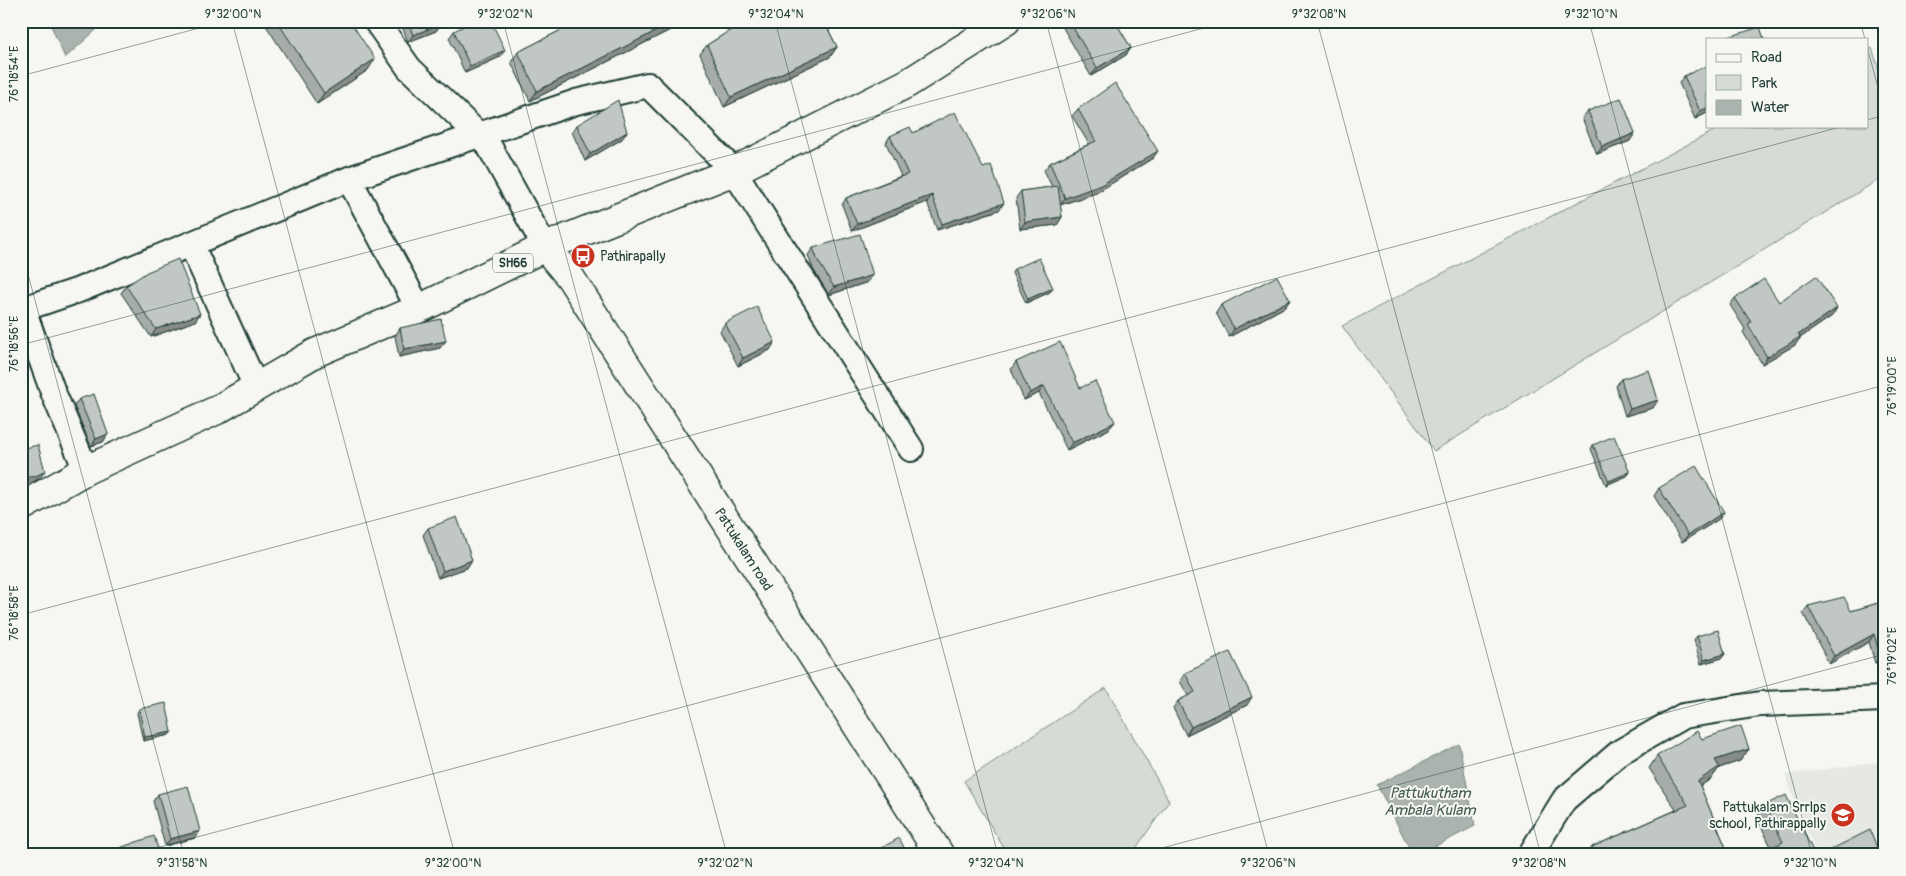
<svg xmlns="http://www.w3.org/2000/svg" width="1906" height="876" font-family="Pangolin,sans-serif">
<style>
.built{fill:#e6e8e4}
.green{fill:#d6dbd6;stroke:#7a8c85}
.water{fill:#aab3ae;stroke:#72847d}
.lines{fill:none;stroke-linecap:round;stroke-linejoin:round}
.street-casing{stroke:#1f3d34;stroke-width:28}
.secondary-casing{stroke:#1f3d34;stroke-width:31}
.primary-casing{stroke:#1f3d34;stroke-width:31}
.street{stroke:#f6f6f2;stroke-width:24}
.secondary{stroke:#f6f6f2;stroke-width:28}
.primary{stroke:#f6f6f2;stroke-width:28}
.wall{fill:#a6aca8;stroke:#1f3d34}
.shaded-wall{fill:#878c88;stroke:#1f3d34}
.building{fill:#c1c8c3;stroke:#1f3d34}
.ticks{fill:none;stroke:#1f3d34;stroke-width:1;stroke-opacity:0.45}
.labels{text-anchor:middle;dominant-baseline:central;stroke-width:4;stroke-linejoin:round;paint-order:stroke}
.shield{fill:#f6f6f2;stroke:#60746d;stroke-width:1}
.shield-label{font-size:12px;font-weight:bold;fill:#1f3d34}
.poi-label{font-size:14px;fill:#1f3d34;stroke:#f6f6f2;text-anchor:start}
.street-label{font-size:14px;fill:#1f3d34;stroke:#f6f6f2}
.water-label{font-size:15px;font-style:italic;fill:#425a52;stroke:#f6f6f2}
.neatline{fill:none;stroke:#1f3d34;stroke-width:2}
.ticks-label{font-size:12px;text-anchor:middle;fill:#1f3d34}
</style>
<rect width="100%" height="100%" fill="#f6f6f2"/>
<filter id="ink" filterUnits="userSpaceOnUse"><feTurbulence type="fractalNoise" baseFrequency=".02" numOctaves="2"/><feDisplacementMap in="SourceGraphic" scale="10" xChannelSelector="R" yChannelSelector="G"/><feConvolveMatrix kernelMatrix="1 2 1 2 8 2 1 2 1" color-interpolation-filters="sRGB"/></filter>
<g filter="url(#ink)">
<path class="built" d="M1885,761v94h-68l-32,-80z"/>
<path class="green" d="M1872,48l13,39v89l-451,275 -92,-125 381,-200h144v-76z
M1106,688l63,113 -38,54h-123l-44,-74z"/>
<path class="water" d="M49,21h57l-41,37z
M1459,744l16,82 -57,29h-5l-36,-70z"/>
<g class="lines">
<defs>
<path id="street" d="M376,21l33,47 79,76 57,103
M349,179l70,130
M191,244l65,143
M86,470l-33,-78 -30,-83 56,-19 270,-111 227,-77 72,-17 86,86 177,278
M1530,855l34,-55 56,-48 63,-36 77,-12 125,-5"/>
<g id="secondary">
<path id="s1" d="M545,247l25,30 370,578"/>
</g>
<path id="primary" d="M21,507l65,-37 131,-60 98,-57 110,-47 120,-59 189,-76 174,-88 98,-62"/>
</defs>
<use href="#street" class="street-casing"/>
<use href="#secondary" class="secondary-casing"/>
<use href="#primary" class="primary-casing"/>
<use href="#street" class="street"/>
<use href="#secondary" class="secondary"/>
<use href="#primary" class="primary"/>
</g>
<path class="wall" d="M263,21h87l18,49 -51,34z
M400,21h40l1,3 -5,7 -28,11z
M579,21h109l-158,80 -19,-39 7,-10z
M735,21h89l13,26 -7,10 -106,50 -24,-53 7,-9 30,-19z
M1059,21h61l-4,2 15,25 -5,7 -35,21z
M1762,21h15l-13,5z
M454,31l46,26 -35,16 -16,-35z
M1684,76l23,37 -12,6 -16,-36z
M1078,109l75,49 -57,35 -36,12 2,12 -5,8 -37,4 -4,-31 5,-7 31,-4 -8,-17 6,-7 39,-19 -17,-28z
M1588,111l42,30 -33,13 -15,-36z
M577,125l45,14 -37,22 -13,-29z
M913,133l86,77 -62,20 -10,-28 -75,29 -10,-26 4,-7 55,-22 -15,-33 4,-7z
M813,248l60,27 -5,7 -39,13 -16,-26 -5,-14z
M1014,269l39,19 -3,4 -24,11 -14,-30z
M126,286l74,28 -5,7 -44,16 -30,-44z
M1735,298l44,4 53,14 -32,22 -5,7 -33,19 -19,-32 2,-3 -15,-24z
M1290,300l-5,7 -56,30 -13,-24 5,-8z
M725,323l45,27 -32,16 -18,-35z
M400,328l40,20 -41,9 -4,-21z
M1016,362l64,26 29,41 -42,21 -28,-57 -15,7 -13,-31z
M1621,379l32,29 -28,8 -9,-30z
M79,399l29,35 -5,8 -12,4 -17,-40z
M1593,445l37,27 -3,4 -21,9 -15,-36z
M1659,488l65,24 -5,7 -37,23 -28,-46z
M428,528l39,40 -29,10 -15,-43z
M1885,601v59l-10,3 -6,-21 -40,22 -26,-51 5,-7 43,5z
M1697,636l25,22 -21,6 -7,-24z
M1185,673l62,32 -61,30 -13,-27 5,-7 10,-5 -8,-15z
M139,709l30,26 -26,6 -6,-28z
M1702,739l47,10 -9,12 -21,7 -8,11 -11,7 29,69h-143l6,-8 84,-37 -27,-42 8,-12z
M158,794l37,44 -30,8 -12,-45z
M1765,805l50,50 -44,-8 -14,-30z"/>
<path class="shaded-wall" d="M676,21h12l-158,80 7,-10z
M1768,21h9l-13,5z
M441,24l-5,7 -28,11 5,-7z
M837,47l-7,10 -106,50 7,-10z
M1131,48l-5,7 -35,21 6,-8z
M505,50l-5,7 -35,16 5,-7z
M375,59l-7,11 -51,34 7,-11z
M1707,108v5l-12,6 5,-8z
M627,132l-5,7 -37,22 5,-7z
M1635,133l-5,8 -33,13 5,-7z
M1158,151l-5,7 -57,35 -36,12 5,-7z
M932,195l-5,7 -75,29 5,-7z
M1004,203l-5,7 -62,20 5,-6z
M1062,217l-5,8 -37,4 5,-7z
M873,275l-5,7 -39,13 5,-8z
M1053,288l-3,4 -24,11 2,-4z
M1290,300l-5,7 -56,30 5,-8z
M1837,308l-5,8 -32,22 -5,7 -33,19 5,-7z
M200,314l-5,7 -44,16 5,-8z
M446,341l-6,7 -41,9 5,-8z
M775,342l-5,8 -32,16 5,-8z
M1044,386l-5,7 -15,7 6,-7z
M1658,400l-5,8 -28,8 5,-7z
M1115,422l-6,7 -42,21 5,-7z
M108,434l-5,8 -12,4 5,-7z
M45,471l-5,7 -7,4 -12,3v-6z
M1630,472l-3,4 -21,9 3,-4z
M1724,512l-5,7 -37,23 6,-7z
M472,560l-5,8 -29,10 5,-7z
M1874,634l-5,8 -40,22 5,-8z
M1725,654l-3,4 -21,6 3,-4z
M1885,654v6l-10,3 5,-7z
M1252,697l-5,8 -61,30 5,-8z
M172,732l-3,3 -26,6 2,-4z
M1749,749l-9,12 -21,7 -8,11 -22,14 9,-12 17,-21z
M200,831l-5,7 -30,8 5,-7z"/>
<path class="building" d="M277,21h73l25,38 -51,34z
M408,21h32l1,3 -28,11z
M474,21h17l14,29 -35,16 -16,-35z
M579,21h97l-139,70 -19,-39z
M745,21h79l13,26 -106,50 -24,-52z
M1069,21h46l16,27 -34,20z
M1760,27l4,12h-42z
M1706,66l1,4v38l-7,3 -16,-35z
M1115,83l43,68 -57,34 -36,13 -15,-35 46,-22 -18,-32z
M1621,98l14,35 -33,14 -14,-36z
M618,100l9,32 -37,22 -13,-29z
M955,112l28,56 8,-3 13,38 -62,21 -10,-29 -75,29 -11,-26 62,-24 -18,-38 20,-9 3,6z
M1058,186l4,31 -37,5 -4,-31z
M860,234l13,41 -39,12 -16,-26 -5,-13z
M1039,258l14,30 -25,11 -14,-30z
M178,259l22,55 -44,15 -30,-43 21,-14z
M1277,276l13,24 -56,29 -13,-24z
M1816,276l21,32 -39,27 2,2 -33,20 -19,-33 3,-2 -16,-24 29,-19 15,23z
M757,307l18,35 -32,16 -18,-35z
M441,319l5,22 -42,8 -4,-21z
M1060,342l20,46 15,-7 20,41 -43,21 -28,-57 -14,7 -14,-31z
M1649,370l9,30 -28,9 -9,-30z
M94,394l14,40 -12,5 -17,-40z
M1614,436l16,36 -21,9 -16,-36z
M38,445l7,26 -7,4 -17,4v-30z
M1696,466l28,46 -36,23 -29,-47z
M457,517l15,43 -29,11 -15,-43z
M1844,597l7,14 34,-10v53l-5,2 -6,-22 -40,22 -26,-50z
M1718,630l7,24 -21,6 -7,-24z
M1230,652l22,45 -61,30 -13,-26 17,-9 -10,-19z
M166,703l6,29 -27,5 -6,-28z
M1741,726l8,23 -34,11 4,7 -21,14 31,74h-134l-3,-8 96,-42 -31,-49 40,-25 5,8z
M188,786l12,45 -30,8 -12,-45z
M1786,795l29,60h-59l27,-13 -18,-37z
M1870,830l10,25h-60z
M154,836l6,19h-61z
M899,838l9,17h-39z"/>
</g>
<path class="ticks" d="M232,21l223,834M503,21l224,834M775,21l223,834M1046,21l223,834M1317,21l224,834M1589,21l223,834M1860,21l5,18M1867,47l18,66M21,76l204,-55M1867,120l18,-5M21,248l163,607M21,345l1209,-324M21,615l1823,-489M130,855l1755,-470M1136,855l749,-201"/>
<defs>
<symbol id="bus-disc" viewBox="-11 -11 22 22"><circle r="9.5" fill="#c8321e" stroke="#f6f6f2"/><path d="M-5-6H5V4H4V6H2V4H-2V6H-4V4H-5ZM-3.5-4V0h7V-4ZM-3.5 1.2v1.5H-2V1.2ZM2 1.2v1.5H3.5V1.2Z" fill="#fff"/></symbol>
<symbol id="school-disc" viewBox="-11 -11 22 22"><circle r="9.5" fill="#c8321e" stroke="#f6f6f2"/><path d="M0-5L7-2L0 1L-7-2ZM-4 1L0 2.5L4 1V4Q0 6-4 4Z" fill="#fff"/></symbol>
</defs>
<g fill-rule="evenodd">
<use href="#bus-disc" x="569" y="242" width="28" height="28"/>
<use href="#school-disc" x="1829" y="801" width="28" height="28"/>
</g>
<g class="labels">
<rect class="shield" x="493" y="253.5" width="40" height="19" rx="4"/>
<g class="shield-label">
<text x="513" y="263">SH66</text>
</g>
<g class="poi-label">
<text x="600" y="256">Pathirapally</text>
<text x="1826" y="807" text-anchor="end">Pattukalam Srrlps<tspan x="1826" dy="16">school, Pathirappally</tspan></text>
</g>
<g class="street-label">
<text stroke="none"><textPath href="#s1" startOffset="362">Pattukalam road</textPath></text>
</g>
<g class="water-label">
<text x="1430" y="793">Pattukutham<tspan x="1430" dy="17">Ambala Kulam</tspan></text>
</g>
</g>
<rect width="1906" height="876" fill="none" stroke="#f6f6f2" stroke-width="55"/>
<rect x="1706" y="38" width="162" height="90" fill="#f6f6f2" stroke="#a0aca6"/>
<rect x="1716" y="54" width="25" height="8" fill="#f6f6f2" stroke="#a0aca6"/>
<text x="1751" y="62" font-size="15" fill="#1f3d34">Road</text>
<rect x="1716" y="75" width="25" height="15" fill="#d6dbd6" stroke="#a0aca6"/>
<text x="1751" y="88" font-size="15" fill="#1f3d34">Park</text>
<rect x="1716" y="100" width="25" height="15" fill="#aab3ae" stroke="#a0aca6"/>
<text x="1751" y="112" font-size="15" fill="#1f3d34">Water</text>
<rect x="28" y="28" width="1850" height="820" class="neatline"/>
<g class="ticks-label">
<text x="233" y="18">9°32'00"N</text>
<text x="505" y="18">9°32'02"N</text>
<text x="776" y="18">9°32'04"N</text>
<text x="1048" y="18">9°32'06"N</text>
<text x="1319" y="18">9°32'08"N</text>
<text x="1591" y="18">9°32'10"N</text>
<text transform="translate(14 74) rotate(-90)" y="4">76°18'54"E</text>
<text transform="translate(14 344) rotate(-90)" y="4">76°18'56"E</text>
<text transform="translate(1892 386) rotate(-90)" y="4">76°19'00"E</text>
<text transform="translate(14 613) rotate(-90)" y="4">76°18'58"E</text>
<text transform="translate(1892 656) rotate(-90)" y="4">76°19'02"E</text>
<text x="182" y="867">9°31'58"N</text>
<text x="453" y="867">9°32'00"N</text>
<text x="725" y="867">9°32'02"N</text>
<text x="996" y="867">9°32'04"N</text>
<text x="1268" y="867">9°32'06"N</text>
<text x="1539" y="867">9°32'08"N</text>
<text x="1810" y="867">9°32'10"N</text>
</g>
</svg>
